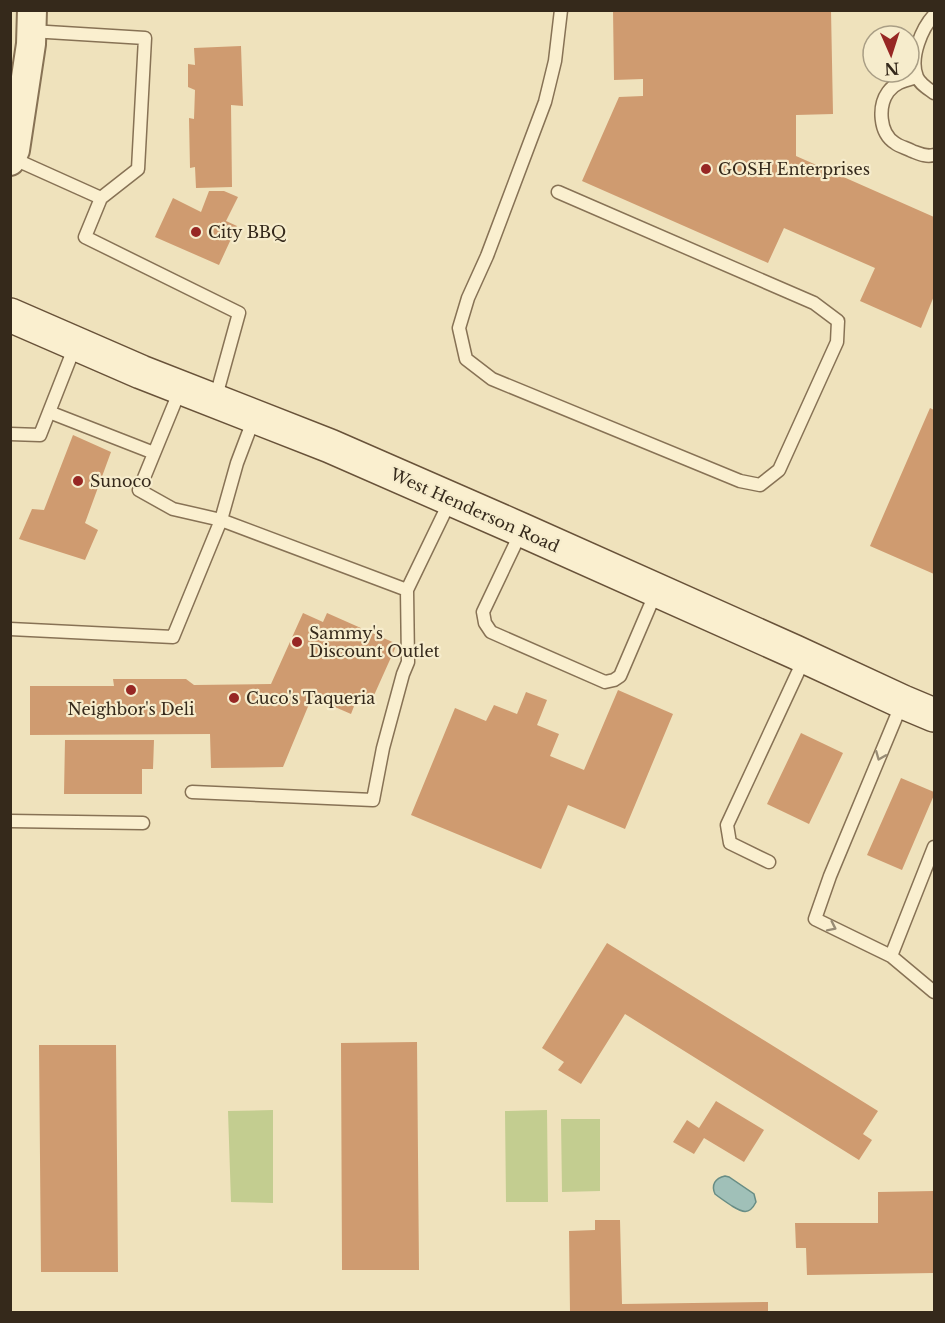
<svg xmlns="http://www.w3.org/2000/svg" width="945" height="1323" font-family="'Libre Baskerville',serif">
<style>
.green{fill:#c3cd90}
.water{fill:#a0c0b8;stroke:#688d85;stroke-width:1.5}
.building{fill:#cf9b70}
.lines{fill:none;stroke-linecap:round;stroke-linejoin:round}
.service-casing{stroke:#877255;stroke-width:15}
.tertiary-casing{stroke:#877255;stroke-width:32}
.secondary-casing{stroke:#685239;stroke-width:36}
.service{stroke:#faefcf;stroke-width:12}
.tertiary{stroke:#faefcf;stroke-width:28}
.secondary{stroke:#faefcf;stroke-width:33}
.oneway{stroke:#988c75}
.poi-dot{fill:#972724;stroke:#f6eccc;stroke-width:2}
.labels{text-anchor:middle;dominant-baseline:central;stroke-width:4.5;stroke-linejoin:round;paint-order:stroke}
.poi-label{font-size:16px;fill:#35291b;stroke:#f6eccc;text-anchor:start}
.street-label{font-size:16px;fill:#35291b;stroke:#f6eccc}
</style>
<rect width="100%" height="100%" fill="#efe2bc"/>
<path class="green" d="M273,1110v93l-42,-1 -3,-91z
M547,1110l1,92h-42l-1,-91z
M561,1119h39v72l-38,1z"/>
<path class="water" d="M725,1176l4,1 25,17 2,8c-7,14 -14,10 -24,4 -6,-4 -12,-8 -17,-12 -4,-9 0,-16 10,-18z"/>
<path class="building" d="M613,10h218l2,104 -37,1v41l138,61v79l-13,32 -61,-27 15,-33 -91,-40 -16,35 -186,-82 37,-84 24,-1v-17l-29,1z
M241,46l2,60 -12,-1 1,82 -36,1 -1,-21 -5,1 -1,-50 5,1 1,-29 -7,-3v-23l7,1 -1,-17z
M209,191h15l14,6 -12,24 11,5 -18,39 -64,-28 18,-39 28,14z
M930,408l4,2v164l-64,-28z
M73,435l38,17 -26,71 13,7 -13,30 -66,-21 13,-30 12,1z
M303,613l20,9 4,-9 70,31 -26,58 -13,-6 -7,18 -39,-17 -29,70 -72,1 -1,-34 -180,1v-49h84l-1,-7h73l8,6 77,-1z
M618,690l55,24 -48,115 -57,-24 -27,64 -130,-54 44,-107 31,13 8,-16 23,9 9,-22 21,8 -10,25 22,9 -9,22 34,14z
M801,733l42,20 -34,71 -42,-20z
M65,740h89l-1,29h-11v25h-78z
M901,778l33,14v3l-32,75 -35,-15z
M607,943l271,168 -15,23 9,6 -13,20 -234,-146 -44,70 -23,-14 6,-8 -22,-14z
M417,1042l2,228h-77l-1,-227z
M39,1045h77l2,227h-77z
M716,1101l48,29 -20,32 -40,-24 -10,16 -21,-12 14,-22 12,8z
M934,1191v82l-127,2 -1,-27h-10l-1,-25h83v-31z
M595,1220h25l2,84 146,-2v10h-198l-1,-81 26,-1z"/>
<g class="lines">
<defs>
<path id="service" d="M934,15c-12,13 -25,43 -17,62 3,7 11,12 17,16
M31,31l114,7 -7,131 -37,29
M917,77c-10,3 -22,5 -29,15 -10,14 -9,41 7,51 5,4 12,5 17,8 8,3 14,6 22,4
M12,158l89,40 -16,39 154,76 -24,87
M558,192l256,111 24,18 -1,21 -58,128 -19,15 -20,-4 -248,-102 -26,-20 -7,-31 9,-30 19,-42 58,-154 10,-41 6,-51
M180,390l-41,100 34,19 48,11 186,70
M49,412l105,41
M10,434l30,1 35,-89
M521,532l-38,80 2,11 6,9 114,50 9,-2 6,-4 36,-84
M10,629l163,8 48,-117 16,-57 17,-45
M902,703l-72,173 -15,43 76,37 43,-109
M192,792l181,8 10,-52 20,-74 5,-12 -1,-72 43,-89
M10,821l133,2
M769,862l-39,-19 -3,-18 78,-168
M891,956l43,36"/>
<path id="tertiary" d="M10,161l5,-11 16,-106 1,-34"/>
<path id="secondary" d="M10,315l131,57 189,74 192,84 273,122 108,50 31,13"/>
</defs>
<use href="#service" class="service-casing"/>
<use href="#tertiary" class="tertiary-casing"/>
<use href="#secondary" class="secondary-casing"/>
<use href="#service" class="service"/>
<use href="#tertiary" class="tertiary"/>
<use href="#secondary" class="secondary"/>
</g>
<defs><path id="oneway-chevron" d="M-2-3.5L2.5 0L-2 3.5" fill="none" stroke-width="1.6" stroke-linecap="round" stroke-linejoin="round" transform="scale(1.5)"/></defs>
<g class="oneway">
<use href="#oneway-chevron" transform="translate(880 756) rotate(112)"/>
<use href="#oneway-chevron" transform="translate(832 927) rotate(26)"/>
</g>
<g class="poi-dot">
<circle cx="706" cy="169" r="6"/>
<circle cx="196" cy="232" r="6"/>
<circle cx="78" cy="481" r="6"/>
<circle cx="297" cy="642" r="6"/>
<circle cx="131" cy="690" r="6"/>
<circle cx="234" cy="698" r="6"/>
</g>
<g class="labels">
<g class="poi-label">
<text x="718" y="169">GOSH Enterprises</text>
<text x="208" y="232">City BBQ</text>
<text x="90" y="481">Sunoco</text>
<text x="309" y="633">Sammy's<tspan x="309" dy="18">Discount Outlet</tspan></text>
<text x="246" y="698">Cuco's Taqueria</text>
<text x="131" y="709" text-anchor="middle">Neighbor's Deli</text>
</g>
<g class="street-label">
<text transform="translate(475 510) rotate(24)">West Henderson Road</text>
</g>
</g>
<rect width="945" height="1323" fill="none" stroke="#35291b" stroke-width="24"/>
<g transform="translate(891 54) rotate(177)"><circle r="28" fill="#f6eccc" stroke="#a99e85" stroke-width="1.5"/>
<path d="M0-4.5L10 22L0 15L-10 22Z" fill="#972724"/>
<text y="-9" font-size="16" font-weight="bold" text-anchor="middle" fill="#35291b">N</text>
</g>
</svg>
